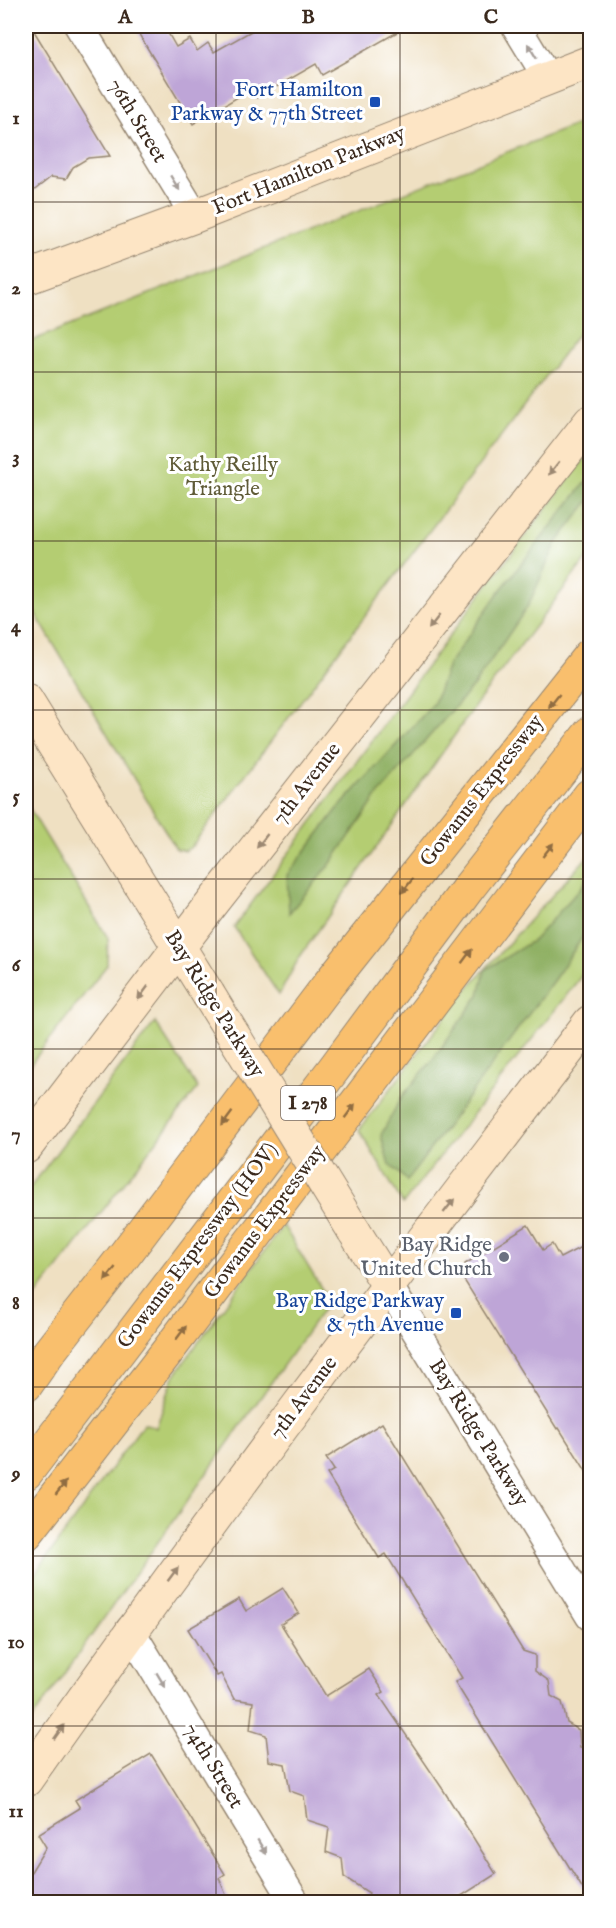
<svg xmlns="http://www.w3.org/2000/svg" width="616" height="1928" font-family="'IM FELL English',serif">
<style>
.green{fill:#b4cd72;stroke:#787c48;stroke-width:1.5}
.forest{fill:#8fb064;stroke:#656d41;stroke-width:1.5}
.building{fill:#bea5d7}
.lines{fill:none;stroke-linecap:round;stroke-linejoin:round}
.minor-casing{stroke:#958570;stroke-width:31}
.secondary-casing{stroke:#958570;stroke-width:35}
.motorway-casing{stroke:#958570;stroke-width:35}
.minor{stroke:#fff;stroke-width:28}
.secondary{stroke:#fde5c5;stroke-width:33}
.motorway{stroke:#f9bf6d;stroke-width:33}
.secondary-bridge-casing{stroke:#958570;stroke-width:35;stroke-linecap:butt}
.secondary-bridge{stroke:#fde5c5;stroke-width:33}
.oneway{fill:#a79f9a}
.oneway2{fill:#9c8872}
.oneway3{fill:#906d42}
.grid{fill:none;stroke:#3b2a1e;stroke-width:1.5;stroke-opacity:0.55}
.transit-dot{fill:#1a4fb4;stroke:#fff;stroke-width:2}
.worship-dot{fill:#6b7280;stroke:#fff;stroke-width:2}
.labels{text-anchor:middle;dominant-baseline:central;stroke-width:6;stroke-linejoin:round;paint-order:stroke}
.shield{fill:#fff;stroke:#766a62;stroke-width:1.5}
.shield-label{font-size:20px;font-weight:bold;fill:#3b2a1e}
.transit-label{font-size:21px;fill:#164399;stroke:#fff;text-anchor:end}
.street-label{font-size:21px;fill:#3b2a1e;stroke:#fff}
.park-label{font-size:21px;fill:#5f5b37;stroke:#fff}
.worship-label{font-size:21px;fill:#5b616d;stroke:#fff;text-anchor:end}
.neatline{fill:none;stroke:#3b2a1e;stroke-width:2}
.grid-label{font-size:20px;text-anchor:middle;font-weight:bold;fill:#3b2a1e}
</style>
<rect width="100%" height="100%" fill="#fff"/>
<filter id="ink" filterUnits="userSpaceOnUse"><feTurbulence type="fractalNoise" baseFrequency=".0167" numOctaves="2"/><feDisplacementMap in="SourceGraphic" scale="12" xChannelSelector="R" yChannelSelector="G"/><feConvolveMatrix kernelMatrix="1 2 1 2 8 2 1 2 1" color-interpolation-filters="sRGB"/></filter>
<filter id="wash" filterUnits="userSpaceOnUse"><feTurbulence type="fractalNoise" baseFrequency=".008" numOctaves="4" result="noise"/><feDisplacementMap in="SourceGraphic" scale="24" xChannelSelector="R" yChannelSelector="G"/><feGaussianBlur stdDeviation="1.35" result="paint"/><feColorMatrix in="noise" values="0 0 0 0 0 0 0 0 0 0 0 0 0 0 0 0 0 1.4 0 .05"/><feComposite in="paint" operator="in"/></filter>
<g filter="url(#wash)">
<rect width="100%" height="100%" fill="#efe0c2"/>
<path class="green" d="M590,119v199l-399,529 -6,4 -9,-2 -150,-251v-255z
M590,452v102l-110,145 -181,259 -20,37 -45,-68 254,-343z
M26,803l82,135 -1,27 -81,105z
M590,854v111l-187,239 -44,-74 108,-141z
M155,1022l43,66 -172,221v-116z
M283,1225l46,76 -303,427v-142l118,-163 12,5 18,-52z"/>
<path class="forest" d="M590,477v23l-34,44 -28,62 -53,78 -97,111 -49,71 -40,47 -2,-38 50,-65 97,-107 14,-38 51,-73z
M590,872v54l-32,48 -151,207 -19,-19 -7,-27 20,-37 30,-36 48,-67 6,-25 49,-30 50,-56z"/>
<g id="blocks">
<path class="building" d="M26,26h5l79,130 -22,2 -15,9 -7,12 -15,-2 -25,20z
M134,26h30l12,21 14,-8 7,12 11,-8 6,9 46,-26h148l-86,49 -6,-11 -59,34 -6,-9 -58,35z
M528,1225l15,25 9,-6 8,14 31,-16v237l-32,-51 -2,1 -98,-157 8,-5 -2,-3z
M382,1423l141,228 12,4v16l14,10 2,15 11,6 5,21 12,7 1,17 11,4v151l-136,-220 7,-4 -76,-124 -7,4 -52,-84 7,-4 -8,-12z
M283,1588l16,25 -18,11 45,72 43,-27 15,23 -5,3 65,96 52,83 -44,28h-88l5,-9 -25,-16 -2,-19 -16,-6 3,-25 -22,-7 -3,-24 -14,-5 -5,-27 -16,-3 -3,-26 -16,-5 3,-28 -19,-3 -13,-25 -4,2 -29,-47 51,-30 7,12z
M151,1754l74,120 -6,4 10,24h-203v-22l20,-33 -8,-13 42,-26 -5,-8z"/>
</g>
</g>
<g filter="url(#ink)">
<use href="#blocks" fill-opacity="0" stroke="#958570" stroke-width="1.5"/>
<g class="lines">
<defs>
<path id="minor" d="M79,26l116,190
M516,26l31,51
M388,1285l202,331
M130,1630l165,272"/>
<path id="secondary" d="M26,278l169,-62 395,-154
M26,700l182,294
M26,1147l185,-242 379,-483
M354,1231l34,54
M26,1780c181,-258 372,-508 564,-758"/>
<path id="motorway" d="M26,1385l23,-33 71,-91 209,-277 261,-329
M26,1473l307,-403 136,-183 121,-154
M26,1534l141,-182 423,-557"/>
</defs>
<use href="#minor" class="minor-casing"/>
<use href="#secondary" class="secondary-casing"/>
<use href="#motorway" class="motorway-casing"/>
<use href="#minor" class="minor"/>
<use href="#secondary" class="secondary"/>
<use href="#motorway" class="motorway"/>
<defs>
<path id="secondary-bridge" d="M208,994l146,237"/>
</defs>
<use href="#secondary-bridge" class="secondary-bridge-casing"/>
<use href="#secondary-bridge" class="secondary-bridge"/>
</g>
<defs><path id="oneway-solid" d="M-6-.8H1V-3.2L6.5 0L1 3.2V.8H-6Z" transform="scale(1.5)"/></defs>
<g class="oneway">
<use href="#oneway-solid" transform="translate(532 51) rotate(-121)"/>
<use href="#oneway-solid" transform="translate(175 183) rotate(58)"/>
<use href="#oneway-solid" transform="translate(161 1680) rotate(59)"/>
<use href="#oneway-solid" transform="translate(262 1847) rotate(59)"/>
</g>
<g class="oneway2">
<use href="#oneway-solid" transform="translate(554 468) rotate(128)"/>
<use href="#oneway-solid" transform="translate(434 622) rotate(128)"/>
<use href="#oneway-solid" transform="translate(262 841) rotate(128)"/>
<use href="#oneway-solid" transform="translate(143 993) rotate(127)"/>
<use href="#oneway-solid" transform="translate(449 1206) rotate(-52)"/>
<use href="#oneway-solid" transform="translate(173 1574) rotate(-53)"/>
<use href="#oneway-solid" transform="translate(59 1732) rotate(-55)"/>
</g>
<g class="oneway3">
<use href="#oneway-solid" transform="translate(554 701) rotate(128)"/>
<use href="#oneway-solid" transform="translate(548 850) rotate(-52)"/>
<use href="#oneway-solid" transform="translate(407 886) rotate(128)"/>
<use href="#oneway-solid" transform="translate(467 956) rotate(-53)"/>
<use href="#oneway-solid" transform="translate(350 1111) rotate(-53)"/>
<use href="#oneway-solid" transform="translate(227 1119) rotate(127)"/>
<use href="#oneway-solid" transform="translate(110 1274) rotate(128)"/>
<use href="#oneway-solid" transform="translate(181 1333) rotate(-53)"/>
<use href="#oneway-solid" transform="translate(61 1488) rotate(-52)"/>
</g>
</g>
<path class="grid" d="M216,26v1876M400,26v1876M26,202h564M26,372h564M26,541h564M26,710h564M26,879h564M26,1049h564M26,1218h564M26,1387h564M26,1556h564M26,1726h564"/>
<g class="transit-dot">
<rect x="369" y="96" width="12" height="12" rx="3"/>
<rect x="450" y="1307" width="12" height="12" rx="3"/>
</g>
<circle class="worship-dot" cx="504" cy="1257" r="6"/>
<g class="labels">
<rect class="shield" x="281" y="1086" width="54" height="34" rx="4.5"/>
<g class="shield-label">
<text x="308" y="1103">I 278</text>
</g>
<g class="transit-label">
<text x="363" y="90">Fort Hamilton<tspan x="363" dy="24">Parkway &amp; 77th Street</tspan></text>
<text x="444" y="1301">Bay Ridge Parkway<tspan x="444" dy="24">&amp; 7th Avenue</tspan></text>
</g>
<g class="street-label">
<text transform="translate(137 121) rotate(59)">76th Street</text>
<text transform="translate(309 171) rotate(-22)">Fort Hamilton Parkway</text>
<text transform="translate(307 784) rotate(-52)">7th Avenue</text>
<text transform="translate(482 791) rotate(-52)">Gowanus Expressway</text>
<text transform="translate(214 1004) rotate(58)">Bay Ridge Parkway</text>
<text transform="translate(265 1222) rotate(-53)">Gowanus Expressway</text>
<text transform="translate(198 1246) rotate(-53)">Gowanus Expressway (HOV)</text>
<text transform="translate(304 1398) rotate(-53)">7th Avenue</text>
<text transform="translate(478 1433) rotate(58)">Bay Ridge Parkway</text>
<text transform="translate(213 1766) rotate(59)">74th Street</text>
</g>
<g class="park-label">
<text x="223" y="465">Kathy Reilly<tspan x="223" dy="24">Triangle</tspan></text>
</g>
<g class="worship-label">
<text x="492" y="1245">Bay Ridge<tspan x="492" dy="24">United Church</tspan></text>
</g>
</g>
<rect width="616" height="1928" fill="none" stroke="#fff" stroke-width="66"/>
<rect x="33" y="33" width="550" height="1862" class="neatline"/>
<g class="grid-label">
<text x="125" y="23">A</text>
<text x="308" y="23">B</text>
<text x="491" y="23">C</text>
<text x="16" y="124">1</text>
<text x="16" y="294">2</text>
<text x="16" y="463">3</text>
<text x="16" y="632">4</text>
<text x="16" y="802">5</text>
<text x="16" y="971">6</text>
<text x="16" y="1140">7</text>
<text x="16" y="1309">8</text>
<text x="16" y="1479">9</text>
<text x="16" y="1648">10</text>
<text x="16" y="1817">11</text>
</g>
</svg>
